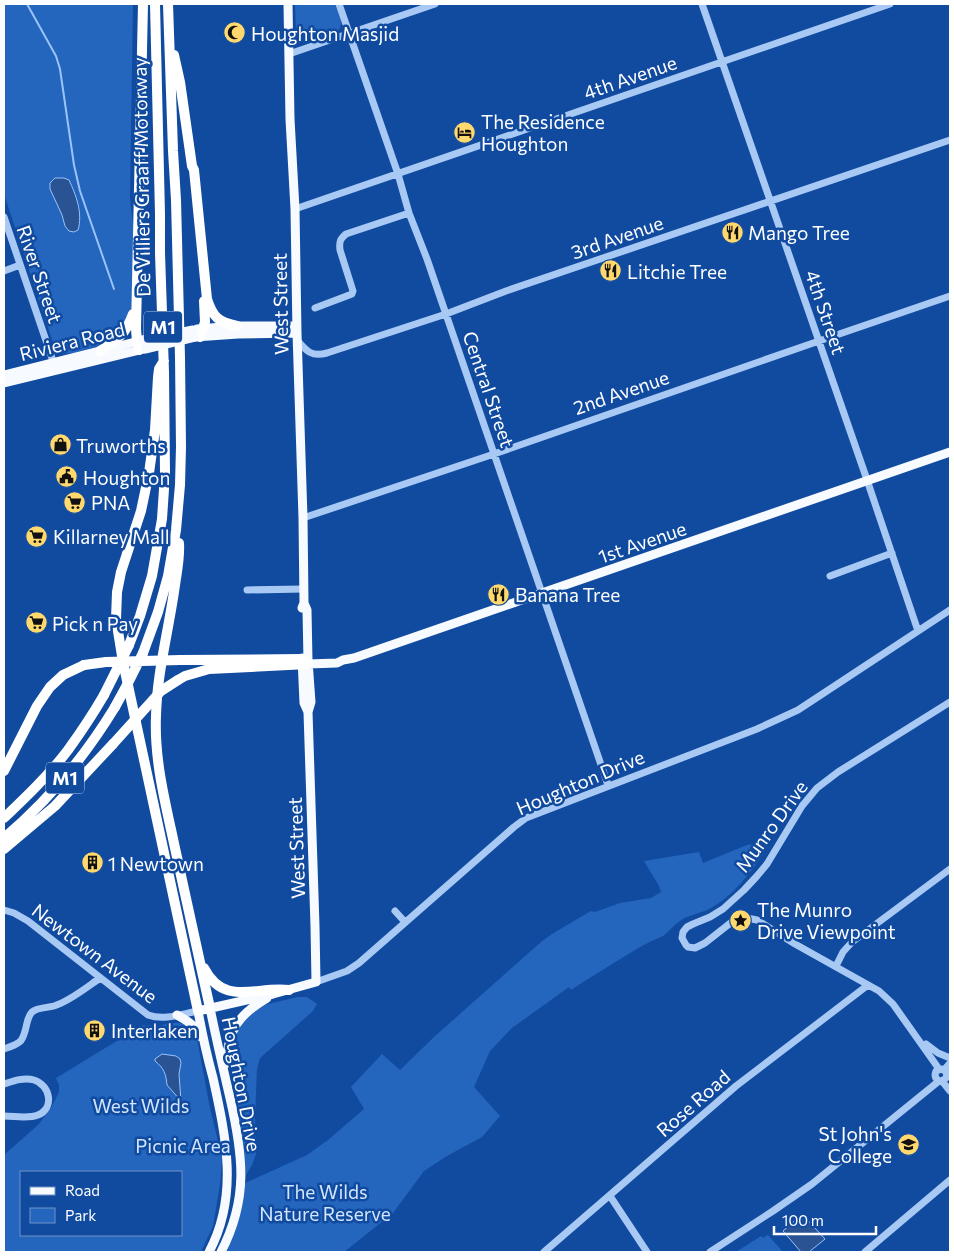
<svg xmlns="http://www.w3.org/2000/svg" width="954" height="1256" font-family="Commissioner,sans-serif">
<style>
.green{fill:#2465be;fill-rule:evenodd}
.water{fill:#295393;stroke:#9bc3f8}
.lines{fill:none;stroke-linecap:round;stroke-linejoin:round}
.stream{stroke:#9bc3f8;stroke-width:2}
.minor{stroke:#a9c9f5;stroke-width:7}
.major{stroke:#f7faff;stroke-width:9}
.highway{stroke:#fff;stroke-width:10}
.major-bridge{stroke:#f7faff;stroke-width:9}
.highway-bridge{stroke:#fff;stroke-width:10}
.labels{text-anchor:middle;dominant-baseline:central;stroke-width:5;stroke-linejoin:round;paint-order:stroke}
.shield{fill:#114ba0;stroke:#b8c9e2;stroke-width:1}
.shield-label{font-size:18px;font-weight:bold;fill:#fff}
.poi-label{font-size:19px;fill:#fff;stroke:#114ba0;text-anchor:start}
.street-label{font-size:19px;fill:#fff;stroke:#114ba0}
.park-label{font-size:19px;fill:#d2e5fe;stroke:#114ba0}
</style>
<rect width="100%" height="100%" fill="#114ba0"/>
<path class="green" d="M4,4h129l-3,194 4,36 -2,78 -5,11 -23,21 -30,9 -15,1 -3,-2 -52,-158z
M295,4h40c2,6 6,13 6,19 1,13 -27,17 -37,20l-6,-3 -2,-7z
M770,843c-15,24 -34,51 -59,65 -9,5 -19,6 -28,11 -8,4 -13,12 -20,17 -7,3 -14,6 -21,10 -24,14 -48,29 -71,44l-2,-3 -57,41 -22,23 -16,36 26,29 -18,21 -35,19 -23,15 -31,42 -49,39h-117l14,-43 4,-26 62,-28 21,-15 36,-31 -13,-22 31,-33 18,16 34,-33 107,-95 11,-8 39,-23 4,1 25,-9 31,-5 10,-6 -2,-6 -15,-25 55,-9 4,11 44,-18z
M298,997h9l10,7 -4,7 -53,47 -3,11 -2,50 1,35 -4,11 -6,10c-1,-23 -5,-46 -8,-69 -4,-30 -15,-67 11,-89 4,-4 8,-8 12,-10 11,-5 25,-7 37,-10z
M169,1023h10l11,2 7,14 13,69 12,50 -2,26 -7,42 -12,26h-197v-97l34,-30 13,-17 8,-16v-7l-3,-7 87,-53 16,1zM21,1172h160v63h-160z
M768,1235l15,17h-47l25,-16 2,2z"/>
<path class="water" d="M55,178h9l5,2c7,15 14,33 9,50l-4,2 -5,-1 -4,-5 -3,-11 -12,-26v-6z
M162,1054l14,2 4,3 1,4 -2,11 2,27 -14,-16c-1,-11 -3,-17 -12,-24v-2z
M802,1214l23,25 -16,13h-8l-18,-21z"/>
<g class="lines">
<path class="stream" d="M27,4l29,52 4,13 14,96 6,26 34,98"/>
<path class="minor" d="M339,4l59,170 11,39 18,46 181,526
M702,4l163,470 53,157
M289,54l146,-50
M295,209l595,-205
M4,217l51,150
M4,271l16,-6
M315,308l37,-14 1,-3 -13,-41c-1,-8 0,-11 6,-16l63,-21
M297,340c10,12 15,17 30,13l119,-39 60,-23 444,-151
M303,518l191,-64 325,-113 131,-45
M830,576l62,-23
M247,590l56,-1
M4,910l10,3 14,8 120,94c16,6 34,-1 50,-4
M395,911l10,11
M836,966l7,-14 9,-10 98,-73
M316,982l31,-11 12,-8 155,-136 12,-9 231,-89 41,-19 152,-100
M926,1044l12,9 12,5
M4,1049c18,-6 19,-7 23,-26 1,-4 2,-8 5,-11 6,-5 15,-4 22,-6 16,-5 33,-19 46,-28
M939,1069l-46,-65 -14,-13 -84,-47 -38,-24 -10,-2 -14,3 -28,22 -10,5 -7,-1 -2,-2 -4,-7 1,-6 4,-5 6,-3 17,-7 13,-8 21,-19 13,-14 10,-12 35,-58 15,-18 21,-16 112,-70
M944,1070l6,-7
M947,1074l-3,-4 -2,-1 -6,2c-3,8 4,13 10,7l1,-4 3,-3
M942,1081l8,10
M4,1084c9,-3 20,-7 30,-4 16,5 21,28 4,35 -10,4 -23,1 -34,1
M610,1196l37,56
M544,1252l192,-166 132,-101
M710,1252l63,-41 39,-27 127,-103
M865,1252l85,-72"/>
<path class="major" d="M288,4l2,115 5,90 2,124 6,185 1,85 -2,5
M197,329l40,-3h60
M195,337l43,-3 59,-1
M4,375l139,-35
M4,383l140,-34
M302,658l2,45 4,9
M308,664l29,-1 6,-3 11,-2 596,-206
M210,1008c6,30 13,60 20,90 13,57 19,100 -9,154
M177,1015c11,6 19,11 24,22
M226,1064c2,-34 12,-49 41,-66
M209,1252c30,-56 17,-115 4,-174 -6,-22 -11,-45 -15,-67l75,-17 43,-12 -1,-56 -7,-214 3,-10 -3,-41 -1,-51 -3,-7"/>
<path class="highway" d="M174,55l6,27 12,84 2,4 13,129c6,19 12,23 30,27
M200,337l5,-15 -1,-21
M139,350l-2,-9 -1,-12 7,-325
M100,351c17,-11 26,-17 33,-37
M164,361l-5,8 -1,8 -3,53 -6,43 -8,38 -20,61 -4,20 -1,27 7,43 75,349
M179,543c1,14 -2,28 -4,42 -6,44 -18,87 -19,131 -2,45 10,89 19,132 12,53 23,107 35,160
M129,645l11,-29 12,-40 10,-57 3,-45 -1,-102 -4,-119v-39l-5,-210
M143,653l15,-41 10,-36 8,-46 4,-45 1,-38 -1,-90 -4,-157 -3,-49 -5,-147
M180,660l122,-1
M178,680l7,-4 24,-7 99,-5
M4,771l33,-65 13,-19 13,-12 21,-10
M4,818c22,-21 45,-43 64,-68 13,-18 25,-36 36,-55
M4,838c45,-38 80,-80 111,-131
M4,849l51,-43 58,-62
M204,968c20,39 51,18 85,22"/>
<path class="major-bridge" d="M143,340l50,-10
M145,349l50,-12"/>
<path class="highway-bridge" d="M84,665l22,-3 74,-2
M104,695l25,-50
M115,707l12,-22 16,-32
M113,744l48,-53 17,-11"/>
</g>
<defs>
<symbol id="mosque-disc" viewBox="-11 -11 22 22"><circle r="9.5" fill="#ffd96d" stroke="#114ba0"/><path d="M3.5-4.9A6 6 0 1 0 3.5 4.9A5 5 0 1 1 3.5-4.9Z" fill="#111"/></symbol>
<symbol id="hotel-disc" viewBox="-11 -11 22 22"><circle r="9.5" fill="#ffd96d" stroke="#114ba0"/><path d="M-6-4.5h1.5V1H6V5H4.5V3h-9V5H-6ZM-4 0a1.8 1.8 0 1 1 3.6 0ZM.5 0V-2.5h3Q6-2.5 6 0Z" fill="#111"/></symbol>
<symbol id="restaurant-disc" viewBox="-11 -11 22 22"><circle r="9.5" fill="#ffd96d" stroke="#114ba0"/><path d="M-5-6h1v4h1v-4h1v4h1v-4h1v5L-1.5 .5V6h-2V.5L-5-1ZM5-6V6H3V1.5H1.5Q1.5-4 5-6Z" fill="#111"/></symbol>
<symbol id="shop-disc" viewBox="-11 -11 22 22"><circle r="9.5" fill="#ffd96d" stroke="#114ba0"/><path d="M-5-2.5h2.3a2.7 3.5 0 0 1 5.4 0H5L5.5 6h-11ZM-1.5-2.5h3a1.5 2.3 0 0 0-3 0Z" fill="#111"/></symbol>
<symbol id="civic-disc" viewBox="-11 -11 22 22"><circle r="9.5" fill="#ffd96d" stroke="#114ba0"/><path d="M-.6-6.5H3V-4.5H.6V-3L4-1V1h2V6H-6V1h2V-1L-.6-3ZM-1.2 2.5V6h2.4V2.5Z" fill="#111"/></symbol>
<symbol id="supermarket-disc" viewBox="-11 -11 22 22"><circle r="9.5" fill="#ffd96d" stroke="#114ba0"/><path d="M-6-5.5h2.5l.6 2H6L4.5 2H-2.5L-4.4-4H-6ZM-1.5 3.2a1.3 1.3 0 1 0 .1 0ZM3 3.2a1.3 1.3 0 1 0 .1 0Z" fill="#111"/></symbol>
<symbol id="building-disc" viewBox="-11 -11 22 22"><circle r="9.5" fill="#ffd96d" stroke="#114ba0"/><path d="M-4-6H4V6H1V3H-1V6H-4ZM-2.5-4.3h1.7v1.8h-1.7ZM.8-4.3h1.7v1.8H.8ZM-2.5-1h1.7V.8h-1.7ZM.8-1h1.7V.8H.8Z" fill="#111"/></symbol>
<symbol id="sight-disc" viewBox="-11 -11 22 22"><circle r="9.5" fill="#ffd96d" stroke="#114ba0"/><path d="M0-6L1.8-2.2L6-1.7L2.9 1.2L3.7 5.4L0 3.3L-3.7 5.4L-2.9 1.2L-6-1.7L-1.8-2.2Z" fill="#111"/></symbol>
<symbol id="school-disc" viewBox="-11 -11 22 22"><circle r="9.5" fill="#ffd96d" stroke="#114ba0"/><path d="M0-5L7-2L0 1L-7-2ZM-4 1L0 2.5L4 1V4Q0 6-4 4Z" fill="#111"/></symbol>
</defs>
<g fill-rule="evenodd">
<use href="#mosque-disc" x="222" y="20" width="25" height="25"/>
<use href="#hotel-disc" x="452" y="120" width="25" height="25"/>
<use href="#restaurant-disc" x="720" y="220" width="25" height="25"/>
<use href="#restaurant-disc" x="598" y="258" width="25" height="25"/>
<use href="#shop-disc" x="48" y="432" width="25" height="25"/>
<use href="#civic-disc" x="54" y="464" width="25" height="25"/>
<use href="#supermarket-disc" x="62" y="490" width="25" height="25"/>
<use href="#supermarket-disc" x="24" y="524" width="25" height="25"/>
<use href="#restaurant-disc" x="486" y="582" width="25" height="25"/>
<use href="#supermarket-disc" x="24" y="610" width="25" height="25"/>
<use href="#building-disc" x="80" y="850" width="25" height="25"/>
<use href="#sight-disc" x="728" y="908" width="25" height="25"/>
<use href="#building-disc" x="82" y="1018" width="25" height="25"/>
<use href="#school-disc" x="896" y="1132" width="25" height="25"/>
</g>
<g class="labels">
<g class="shield">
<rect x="144" y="311.5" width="38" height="31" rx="4"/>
<rect x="46" y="762.5" width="38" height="31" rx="4"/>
</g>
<g class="shield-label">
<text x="163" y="327">M1</text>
<text x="65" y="778">M1</text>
</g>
<g class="poi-label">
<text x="251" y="33">Houghton Masjid</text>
<text x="481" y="121">The Residence<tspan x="481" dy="22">Houghton</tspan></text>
<text x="748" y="232">Mango Tree</text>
<text x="627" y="271">Litchie Tree</text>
<text x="76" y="445">Truworths</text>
<text x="83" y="477">Houghton</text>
<text x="91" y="502">PNA</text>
<text x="53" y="536">Killarney Mall</text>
<text x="515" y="594">Banana Tree</text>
<text x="52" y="623">Pick n Pay</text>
<text x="108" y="863">1 Newtown</text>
<text x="757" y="909">The Munro<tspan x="757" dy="22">Drive Viewpoint</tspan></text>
<text x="111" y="1030">Interlaken</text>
<text x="892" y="1133" text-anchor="end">St John's<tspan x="892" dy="22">College</tspan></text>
</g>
<g class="street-label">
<text transform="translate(630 77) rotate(-19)">4th Avenue</text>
<text transform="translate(141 177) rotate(-91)">De Villiers Graaff Motorway</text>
<text transform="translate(617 237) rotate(-19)">3rd Avenue</text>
<text transform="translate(40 274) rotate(71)">River Street</text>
<text transform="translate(280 304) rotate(-91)">West Street</text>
<text transform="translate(826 312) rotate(71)">4th Street</text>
<text transform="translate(72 341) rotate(-14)">Riviera Road</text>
<text transform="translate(489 389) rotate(71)">Central Street</text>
<text transform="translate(621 392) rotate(-19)">2nd Avenue</text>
<text transform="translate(642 542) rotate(-19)">1st Avenue</text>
<text transform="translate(580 782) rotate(-23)">Houghton Drive</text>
<text transform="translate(771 826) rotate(-54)">Munro Drive</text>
<text transform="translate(296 848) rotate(-92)">West Street</text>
<text transform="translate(95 953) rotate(37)">Newtown Avenue</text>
<text transform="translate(242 1084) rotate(79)">Houghton Drive</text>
<text transform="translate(693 1103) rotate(-41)">Rose Road</text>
</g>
<g class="park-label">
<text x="141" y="1105">West Wilds</text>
<text x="183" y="1145">Picnic Area</text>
<text x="325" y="1191">The Wilds<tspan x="325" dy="22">Nature Reserve</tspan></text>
</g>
</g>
<rect width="954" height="1256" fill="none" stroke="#ffffff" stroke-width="10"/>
<rect x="20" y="1171" width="162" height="65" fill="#114ba0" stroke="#7093c6"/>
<rect x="30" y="1187" width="25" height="8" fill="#f7faff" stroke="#7093c6"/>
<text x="65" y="1196" font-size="15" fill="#ffffff">Road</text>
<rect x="30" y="1208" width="25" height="15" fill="#2465be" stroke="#7093c6"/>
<text x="65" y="1221" font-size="15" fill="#ffffff">Park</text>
<path d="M774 1226v8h102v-8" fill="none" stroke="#ffffff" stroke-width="2.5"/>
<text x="782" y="1226" font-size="15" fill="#ffffff" stroke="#114ba0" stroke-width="4" paint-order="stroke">100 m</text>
</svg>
